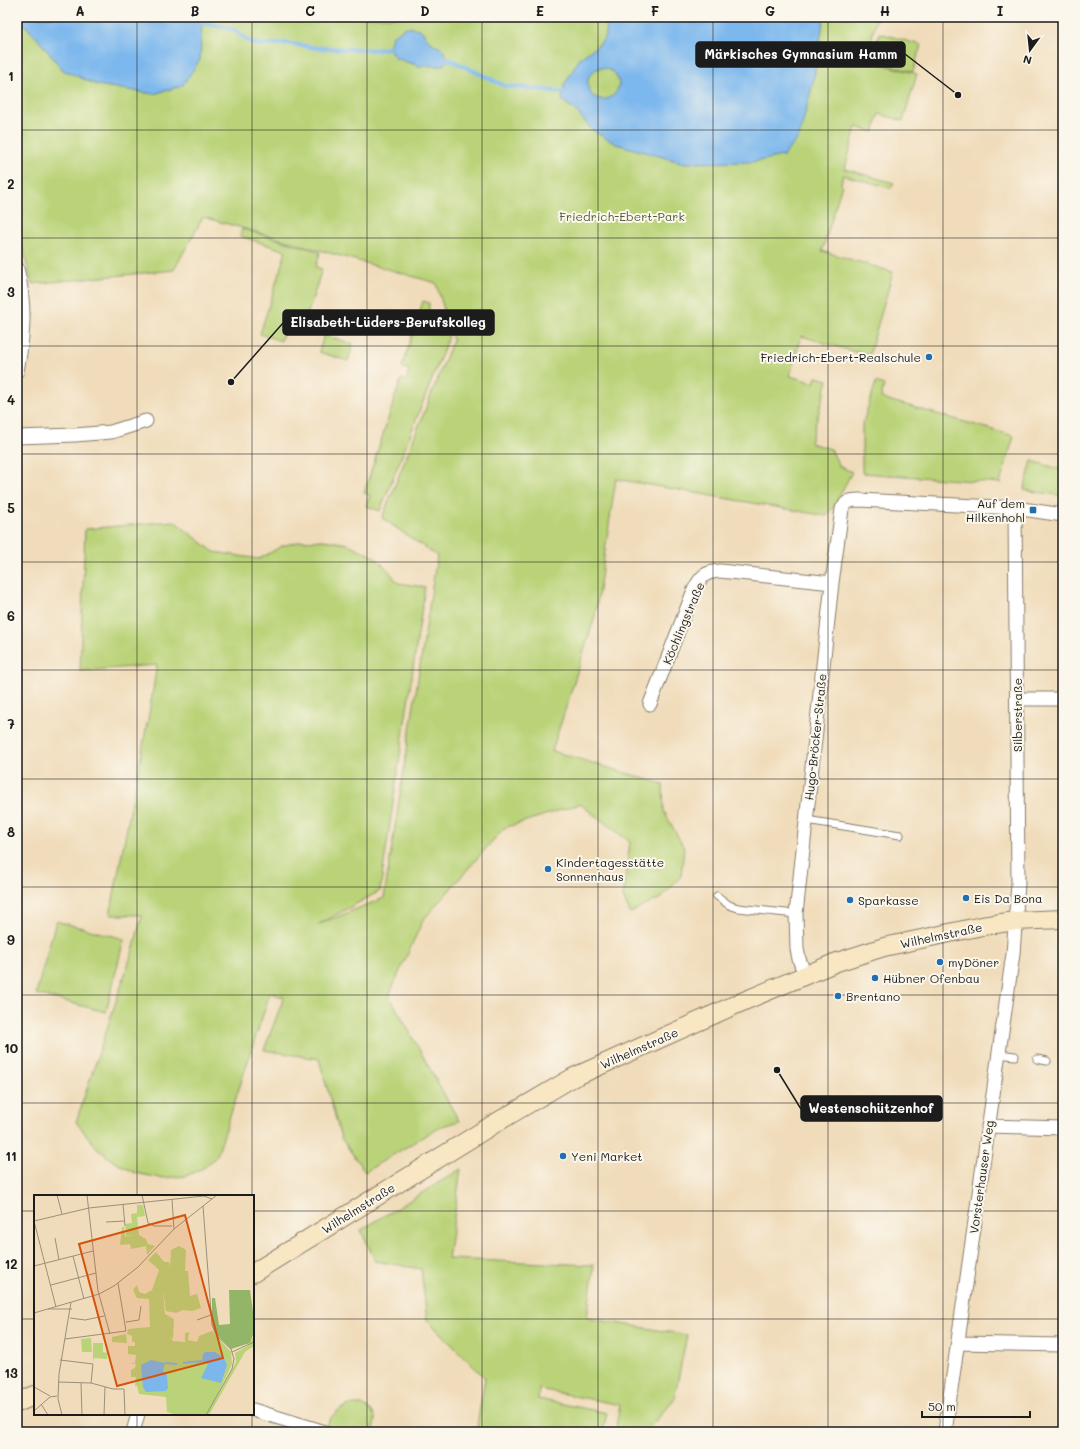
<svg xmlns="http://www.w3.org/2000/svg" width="1080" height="1449" font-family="Mali,sans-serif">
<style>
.green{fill:#bad378;stroke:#6b784a}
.water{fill:#7bb7ed;stroke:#4c6a84;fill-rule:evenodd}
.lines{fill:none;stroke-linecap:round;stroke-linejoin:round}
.stream{stroke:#7bb7ed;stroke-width:4.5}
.lane-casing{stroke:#867c6b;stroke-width:9}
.street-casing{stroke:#867c6b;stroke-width:15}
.secondary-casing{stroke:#867c6b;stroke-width:20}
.lane{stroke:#fff;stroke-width:7}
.street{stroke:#fff;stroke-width:13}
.secondary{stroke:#f9e7c3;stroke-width:18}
.grid{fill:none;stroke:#1c1c1c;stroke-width:1;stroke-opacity:0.55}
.poi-dot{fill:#1f6fb2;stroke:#fbf7ec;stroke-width:1.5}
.labels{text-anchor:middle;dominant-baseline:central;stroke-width:4;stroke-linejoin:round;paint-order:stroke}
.park-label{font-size:12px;fill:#535c3c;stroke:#fbf7ec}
.poi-label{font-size:12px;fill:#1c1c1c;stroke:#fbf7ec;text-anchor:start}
.street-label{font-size:12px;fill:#1c1c1c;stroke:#fbf7ec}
.inset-river{fill:none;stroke:#7bb7ed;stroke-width:2}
.inset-road{fill:none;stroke:#9b8f7b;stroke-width:1}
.view{fill:#d4530e;fill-opacity:0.15;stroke:#d4530e;stroke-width:2}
.inset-edge{fill:none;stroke:#1c1c1c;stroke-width:2}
.leader{fill:none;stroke:#1c1c1c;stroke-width:1.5}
.callout-dot{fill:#1c1c1c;stroke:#fbf7ec;stroke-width:1.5}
.callout{fill:#1c1c1c;stroke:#1c1c1c;stroke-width:1.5}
.callout-label{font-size:13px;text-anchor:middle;font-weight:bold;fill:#fff}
.neatline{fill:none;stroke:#1c1c1c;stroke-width:1.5}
.grid-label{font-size:13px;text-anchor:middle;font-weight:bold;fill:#1c1c1c}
</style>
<rect width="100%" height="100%" fill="#fbf7ec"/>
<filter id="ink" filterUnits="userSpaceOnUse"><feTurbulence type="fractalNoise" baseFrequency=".025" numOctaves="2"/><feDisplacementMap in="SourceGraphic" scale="8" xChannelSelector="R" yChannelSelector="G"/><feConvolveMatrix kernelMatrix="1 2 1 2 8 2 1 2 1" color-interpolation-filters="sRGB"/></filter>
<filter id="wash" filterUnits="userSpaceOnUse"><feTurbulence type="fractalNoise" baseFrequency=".012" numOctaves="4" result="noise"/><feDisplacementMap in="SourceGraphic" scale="16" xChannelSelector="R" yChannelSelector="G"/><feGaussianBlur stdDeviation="0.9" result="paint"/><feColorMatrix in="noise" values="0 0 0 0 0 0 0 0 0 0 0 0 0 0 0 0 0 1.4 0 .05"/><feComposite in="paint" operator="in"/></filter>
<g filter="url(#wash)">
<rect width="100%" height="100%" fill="#f0dcba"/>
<path class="green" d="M17,17h860l-11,43 51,14 -14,47 -24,-7 -5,18 -18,-5 -11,42 49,14 -3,5 -48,-13 -2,9 1,1 -20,66 71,21 -24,84 -68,-20 -11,40 24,7 2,-6 12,3 -18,63 21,6 8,17 13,6 -19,36 -7,8 -210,-37 -21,137 -43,135 111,33 1,27 20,37 -3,28 -20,22 -31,15 -7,-16 7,-55 -50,-38 -76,24 -81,92 -34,75 70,126 -20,6 -74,45 -24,-34 -22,-79 -55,-9 20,-53 -14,-4 -53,163 -12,11 -19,9 -25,2 -26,-5 -22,-12 -15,-12 -22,-27 58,-175 8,-32h-32l39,-201 8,-49 -77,6 5,-142 89,-8 40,31 45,7 23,-13 19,-5 23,-1 24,4 19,9 9,5 12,12 10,13 27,4 -45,304 -63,34 67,-27 53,-342 -55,-38 71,-178 -17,-57 -233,-66 -29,53 -142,14 -9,-35 -6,-16z
M879,33l42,12 -8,27 -41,-12z
M242,229l78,23 -4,15 6,2 -21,65 -17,-5 -3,12 -21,-7 26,-83 -46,-15z
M423,301l6,2 -1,24 21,9 -69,175 -14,-5 4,-11 -6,-2 37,-114 5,2 3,-11 -7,-3z
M324,335l29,9 -5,17 -29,-9z
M876,382l8,3 -3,13 133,38 -14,47 -138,-10v-47z
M1032,461l31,9v26l-39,-6z
M56,921l68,18 -18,73 -70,-18z
M461,1169l-13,90 146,6 -7,53 100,17 -13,64 -28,33h-31l5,-27 -81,-16 -1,10 69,14 -4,19h-127l9,-54 -58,-58 -6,-51 -46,-8 -14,-31z
M349,1405h13l9,5 4,7 -1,15h-49l-2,-1c8,-14 11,-20 26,-26z"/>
<path class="water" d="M17,17h174l11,6 -2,37 -18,26 -29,8 -56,-9 -34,-15 -26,-32z
M601,17h223l-11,66 -14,54 -16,19 -31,6 -68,1 -68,-19 -24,-14 -15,-18 -15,-12 2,-15 16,-27 20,-14 5,-7 2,-9zM602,68c10,1 16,6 17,17 -6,24 -38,16 -30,-9l7,-7z
M406,27l14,2 9,12 13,8 7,10 -7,7h-23l-24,-8 -6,-10 3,-12z"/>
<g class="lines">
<path class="stream" d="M202,23l31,6 17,13 10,3 27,-2 30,5 59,2 13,-2
M449,59l56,27 59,6"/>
</g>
</g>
<g filter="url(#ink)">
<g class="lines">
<defs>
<path id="lane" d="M806,820l94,15
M717,896l12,9 9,3 58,6
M999,1054l16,2
M1037,1059l10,2"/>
<path id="street" d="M17,268c9,36 7,67 0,103
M17,437l58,-2 36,-3 35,-11
M1017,699h46
M650,704l44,-114c7,-14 11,-18 26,-19l112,12
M805,975l-6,-16 -2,-10 -1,-35 36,-331 10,-74c4,-8 9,-9 17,-9l156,8 48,7
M988,1126l75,2
M958,1343l105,2
M253,1410l72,22
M133,1432l5,-18
M945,1432l68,-478 5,-71 -3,-375"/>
<path id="secondary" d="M253,1273l241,-149 78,-46 172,-77 93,-39 47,-15 98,-21 33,-5 48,-2
M17,1403l18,-8"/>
</defs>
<use href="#lane" class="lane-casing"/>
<use href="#street" class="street-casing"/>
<use href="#secondary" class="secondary-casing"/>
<use href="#lane" class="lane"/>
<use href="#street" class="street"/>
<use href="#secondary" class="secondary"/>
</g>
</g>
<path class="grid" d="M137,17v1179M252,17v1179M367,17v1415M482,17v1415M598,17v1415M713,17v1415M828,17v1415M943,17v1415M17,130h1046M17,238h1046M17,346h1046M17,454h1046M17,562h1046M17,670h1046M17,779h1046M17,887h1046M17,995h1046M17,1103h1046M17,1211h18M253,1211h810M17,1319h18M253,1319h810M137,1414v18M252,1414v18"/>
<g class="poi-dot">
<circle cx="929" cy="357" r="4"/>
<rect x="1029" y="506" width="8" height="8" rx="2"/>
<circle cx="548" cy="869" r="4"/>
<circle cx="966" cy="898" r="4"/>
<circle cx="850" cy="900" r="4"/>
<circle cx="940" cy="962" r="4"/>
<circle cx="875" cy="978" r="4"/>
<circle cx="838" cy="996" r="4"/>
<circle cx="563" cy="1156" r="4"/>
</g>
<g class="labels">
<g class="park-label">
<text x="622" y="216">Friedrich-Ebert-Park</text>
</g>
<g class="poi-label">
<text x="921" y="357" text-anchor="end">Friedrich-Ebert-Realschule</text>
<text x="1025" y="503" text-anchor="end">Auf dem<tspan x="1025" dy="14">Hilkenhohl</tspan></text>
<text x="556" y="862">Kindertagesstätte<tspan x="556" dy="14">Sonnenhaus</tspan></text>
<text x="974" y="898">Eis Da Bona</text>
<text x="858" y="900">Sparkasse</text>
<text x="948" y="962">myDöner</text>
<text x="883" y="978">Hübner Ofenbau</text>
<text x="846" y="996">Brentano</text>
<text x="571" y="1156">Yeni Market</text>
</g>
<g class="street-label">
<text transform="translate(683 623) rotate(-67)">Köchlingstraße</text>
<text transform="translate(1017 715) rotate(-90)">Silberstraße</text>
<text transform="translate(815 737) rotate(-84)">Hugo-Bröcker-Straße</text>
<text transform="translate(941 935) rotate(-12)">Wilhelmstraße</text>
<text transform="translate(639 1048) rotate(-24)">Wilhelmstraße</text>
<text transform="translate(981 1177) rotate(-82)">Vorsterhauser Weg</text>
<text transform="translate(358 1208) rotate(-32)">Wilhelmstraße</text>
</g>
</g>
<g transform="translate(34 1195)">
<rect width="220" height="220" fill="#f0dcba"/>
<path d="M103,10h6l2,11 -8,1 2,18 7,4 2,5 7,2 -8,9 -1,-9 -15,3 -1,-5 -10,1 2,-18h2l1,9 8,-1h-7l-1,-11 7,-1 -1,-9 6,-1zM145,51l7,4 -1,21h3l2,25 7,-2 4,14 -9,3 -9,-1 -7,3 -10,-2 -3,-21 2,24 9,5 -1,20 -3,-2 3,4 12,1v-9l4,-1 -1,8 9,2 2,-6 13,-5 19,21 1,12 -18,38 22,-40 -1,-9 14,-8 5,-10v11l-9,6 -36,63h-32l-10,-3 -1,-15 -27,-3 -2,-8h-2l1,-9h-5v-7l4,-2 1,-4 -6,-1h5l1,-8 -8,-1v-8h7v-4h-3v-6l-5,-2 1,-5 22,-2 -1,-28 -12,-1 -4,-8 4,-5 2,7 6,2 7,-4 7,-20 -11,-10 8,-8 8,10h5l1,5 1,-17zM92,139l1,9 -15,-1v-5zM57,143l1,14h-10l-1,-13zM59,148h10v9l4,1v6l-13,-1 -1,4z" fill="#bad378"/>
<path d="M195,95h21l4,29v13l-4,11 -19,6 -17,-17 -2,-11v-23h3l4,27 11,-1z" fill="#93b568"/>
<path d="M171,157h10l9,6 3,7 -6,18 -20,-5 7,-14 -6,-3 1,-7zM117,165l14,3 -2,8 4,4 1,13 -2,3 -20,1 -3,-4 -2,-23z" fill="#7bb7ed"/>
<path class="inset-river" d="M131,168l12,1M149,168l19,-2"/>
<path class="inset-road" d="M23,0l5,19M53,0l11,96 12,43M108,0l6,28 6,3h18M138,4l2,30M89,9l2,22M169,11l9,119 5,11 14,13 3,10 -2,10 -26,46M0,26l55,-13 115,-12 8,3M0,26l22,86M72,27l19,-1M21,43l4,22M39,61l11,43M0,71l59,-15M17,90l45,-12M14,114h24M0,118l65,-19 15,-8 24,-19 36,-38 43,-34M36,123l15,2 19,-4M163,125l14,-5M92,127l13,-2 2,-14M31,144l61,-8 -8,-48M198,157l22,-10M26,165l33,4 -2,19M24,187l33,1 22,6h11l1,26M47,188l1,32M0,192l16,9M7,209l7,11M0,216l16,-14 7,-1M28,220l-4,-16 1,-25 12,-72M70,220l1,-28"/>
<path class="view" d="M151,20l38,143 -106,28 -38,-142z"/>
<rect width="220" height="220" class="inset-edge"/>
</g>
<path class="leader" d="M958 95L905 54M231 382L283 323M777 1070L801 1109"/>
<g class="callout-dot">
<circle cx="958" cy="95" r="4"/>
<circle cx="231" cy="382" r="4"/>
<circle cx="777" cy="1070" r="4"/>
</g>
<g class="callout">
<rect x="696" y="42" width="209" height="25" rx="4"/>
<rect x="283" y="310" width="211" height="25" rx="4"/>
<rect x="801" y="1096" width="141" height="25" rx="4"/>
</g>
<g class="callout-label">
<text x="801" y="59">Märkisches Gymnasium Hamm</text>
<text x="388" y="327">Elisabeth-Lüders-Berufskolleg</text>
<text x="871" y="1113">Westenschützenhof</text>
</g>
<rect width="1080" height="1449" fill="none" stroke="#fbf7ec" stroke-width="44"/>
<g transform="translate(1030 50) rotate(195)" stroke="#fbf7ec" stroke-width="3" paint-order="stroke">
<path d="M0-3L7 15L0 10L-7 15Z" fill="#1c1c1c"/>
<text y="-6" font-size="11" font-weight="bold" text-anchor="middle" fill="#1c1c1c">N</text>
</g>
<path d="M922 1411v6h108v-6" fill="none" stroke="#1c1c1c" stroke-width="2"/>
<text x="928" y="1411" font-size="12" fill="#1c1c1c" stroke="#fbf7ec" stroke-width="3" paint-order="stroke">50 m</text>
<rect x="22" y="22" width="1036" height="1405" class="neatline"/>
<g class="grid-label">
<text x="80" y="16">A</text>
<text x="195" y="16">B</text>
<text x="310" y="16">C</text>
<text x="425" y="16">D</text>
<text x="540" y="16">E</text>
<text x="655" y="16">F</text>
<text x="770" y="16">G</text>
<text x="885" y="16">H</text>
<text x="1000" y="16">I</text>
<text x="11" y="81">1</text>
<text x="11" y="189">2</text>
<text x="11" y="297">3</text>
<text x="11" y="405">4</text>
<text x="11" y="513">5</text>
<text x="11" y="621">6</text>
<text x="11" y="729">7</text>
<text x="11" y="837">8</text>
<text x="11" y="945">9</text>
<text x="11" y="1053">10</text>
<text x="11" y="1161">11</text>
<text x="11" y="1269">12</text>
<text x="11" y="1378">13</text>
</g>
</svg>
